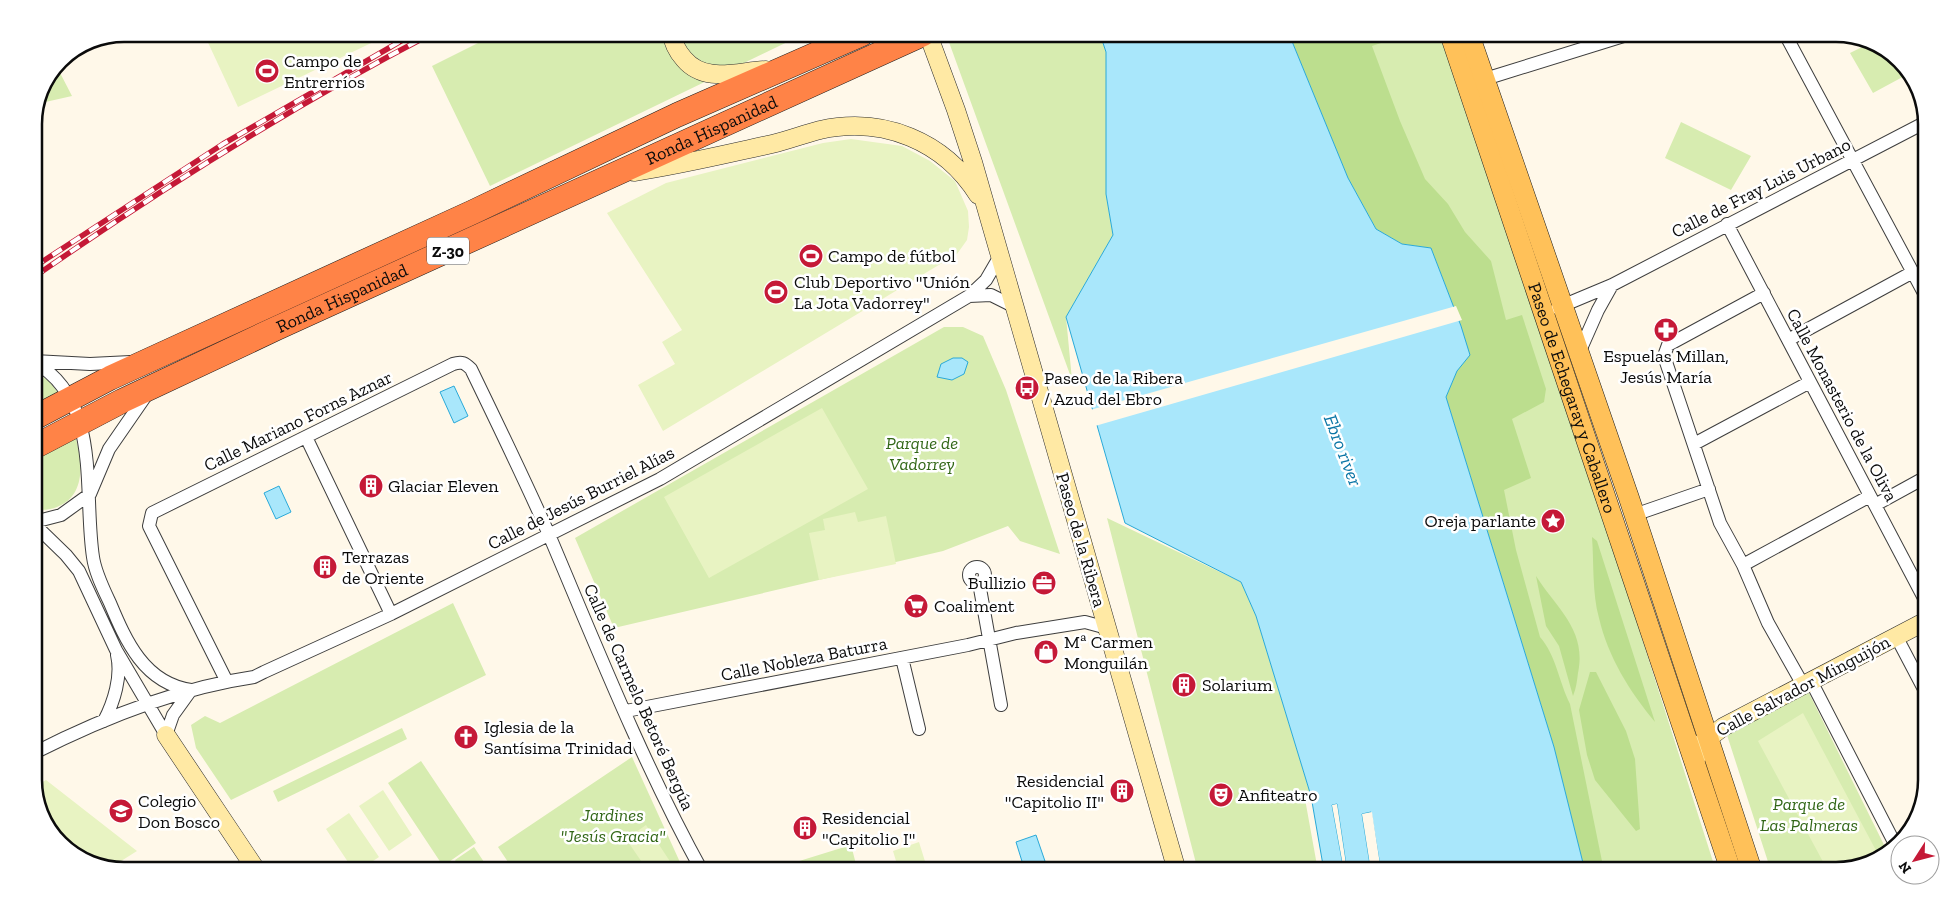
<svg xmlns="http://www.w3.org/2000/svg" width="1960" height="905" font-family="'Zilla Slab',serif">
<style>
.green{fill:#d7ecb0}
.forest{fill:#bcde8e}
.pitch{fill:#e8f3c2}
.water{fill:#a9e7fb;stroke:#2aa9d8}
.pier{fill:#fff8e9}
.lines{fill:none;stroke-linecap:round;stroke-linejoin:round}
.street-casing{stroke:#3e3e3e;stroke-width:14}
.secondary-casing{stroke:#2d2d2d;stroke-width:19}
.primary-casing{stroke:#1c1c1c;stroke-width:21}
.highway-casing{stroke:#1c1c1c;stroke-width:25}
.street{stroke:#fff;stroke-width:12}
.secondary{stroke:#ffe9a4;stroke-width:18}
.primary{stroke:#ffc159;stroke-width:20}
.highway{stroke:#ff8347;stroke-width:24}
.rail-casing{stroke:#c51937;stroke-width:5.5}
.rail{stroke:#fff;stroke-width:4;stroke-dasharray:11;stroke-linecap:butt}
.labels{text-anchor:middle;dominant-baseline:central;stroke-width:5;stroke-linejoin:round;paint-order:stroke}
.shield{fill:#fff;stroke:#545454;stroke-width:1}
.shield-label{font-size:16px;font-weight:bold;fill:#0b0b0b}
.poi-label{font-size:18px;fill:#0b0b0b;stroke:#fff;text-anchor:start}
.street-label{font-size:18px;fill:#0b0b0b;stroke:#fff}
.park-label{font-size:18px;font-style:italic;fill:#326717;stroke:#fff}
.water-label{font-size:19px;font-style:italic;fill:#0b76a6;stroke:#fff}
.rim{fill:none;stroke:#0b0b0b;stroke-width:2.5}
</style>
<rect width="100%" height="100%" fill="#fff8e9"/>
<path class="green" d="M496,34h308l-314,152 -58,-120z
M946,34h154l6,18v142l7,41 -47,82 6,63z
M1289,34h152l126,369 149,468h-131l-31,-124 -108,-350 15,-71 -24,-63 -89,-85z
M1872,42l38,31 -37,20 -23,-40z
M57,67l15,29 -31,7z
M1681,122l70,34 -20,34 -66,-32z
M944,327h19l20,9 23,54 54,164 -40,-13 -12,-15 -65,25 -329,77 -39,-90z
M34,371l15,10 10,13 -25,14z
M75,436c8,25 11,60 -18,71 -8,3 -16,4 -23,1v-50z
M1107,518l134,64 15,34 55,180 -6,3 13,72h-120z
M453,603l33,72 -255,125 -35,-52 -5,-23 14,-9 15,7z
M1808,691l80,162 -2,3 -50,15h-65l-45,-139z
M402,728l5,11 -129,63 -5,-11z
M632,757l52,114h-170l-16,-24z
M421,761l55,82 -33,23 -55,-83z
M851,845l6,23 -13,3h-77z
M474,847l16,24h-28l-7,-11z"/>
<path class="forest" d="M1289,34h106l1,4 -24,8 28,75 25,58 23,25 17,28 26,29 15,59 16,-5 24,74 -2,13 -32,17 19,59 -27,12 12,60 24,87c16,18 19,45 30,67l34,167h-19l-31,-124 -108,-350 11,-26 13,-16 -9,-29 -30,-78 -29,-4 -26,-15 -28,-51z
M1592,537l5,4 58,181c-25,-30 -47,-65 -56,-104 -7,-25 -5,-55 -7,-81z
M1536,576c21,33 51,54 42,97 -1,8 -2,16 -5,23l-14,-50 -13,-20z
M1590,672h6l30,59 9,28 5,70 -4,2 -41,-51 -8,-25 -8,-45z"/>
<path class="pitch" d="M204,34h186l-152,73z
M851,139l51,7 28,15 25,20 13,30 1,16 -2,13 -10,14 -294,177 -25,-46 37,-21 -13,-22 20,-12 -75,-117 59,-30 157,-40z
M822,408l46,81 -159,89 -45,-81z
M855,512l3,10 28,-6 10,48 -77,16 -10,-47 16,-3 -2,-11z
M1803,713l77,145 -44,13h-8l-70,-130z
M46,780l91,71 -27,17 -20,-4 -38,-28 -18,-49z
M383,790l29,45 -23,16 -30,-45z
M349,813l30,44 -21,14h-4l-28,-42z
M646,825l29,44 -4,2h-23l-22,-32z
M919,842l9,29h-29l-6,-20z"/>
<path class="water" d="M1100,34h189l59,144 28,51 26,15 29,4 30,78 9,29 -13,16 -11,26 108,350 31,124h-204l-10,-59 -9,2 9,57h-24l-10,-67 -5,1 12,66h-20l-13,-75 -55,-180 -15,-34 -116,-59 -59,-206 47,-82 -7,-41v-142z
M953,358h9l6,4 -4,12 -12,6 -15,-3 4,-13z
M454,386l14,30 -14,7 -14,-31z
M279,486l12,26 -15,7 -12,-26z
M1036,835l11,32 -22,4 -9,-29z"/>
<path class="pier" d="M1456,306l6,14 -367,106 -5,-16z
M1337,804l10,67h-3l-12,-66z
M1372,812l9,59h-2l-9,-56 -5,1 9,55h-3l-9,-57z"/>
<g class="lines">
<defs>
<path id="street" d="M1785,34l141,263
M1485,79l145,-45
M1727,224l199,378
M1764,293l-96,52 -4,11 56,167 23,42 25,58 35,62
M969,296l22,-1 22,11
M1557,308l55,-23 314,-163
M1788,340l125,-68
M1579,353l19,-43 14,-25
M34,361l56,3 41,-2
M34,362c68,38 49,130 59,195 2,15 10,31 17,46 16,38 34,80 81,87
M306,437l85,177
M1694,444l116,-62
M1875,505l51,-28
M1634,515l75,-26
M34,522l27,-7 29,-21 19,-45 38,-55
M34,524l32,31 13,16 37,79 50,85
M1743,565l127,-69
M969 575a8 8 0 1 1 16 0a8 8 0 1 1-16 0Z
M979,583l22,122
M1896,636l30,57
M902,658l17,71
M1811,681l84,163
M227,682l-78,-156 3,-13 301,-149c9,-3 12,-1 18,5 27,56 54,111 79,168 47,111 94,229 152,334
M626,711l342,-66 48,-12 69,-11 22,6
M104,721c10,-19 18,-45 13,-66
M166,735l7,-20 18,-25
M34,753c69,-35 144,-65 220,-76l10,-5 127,-58 269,-135 309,-183 17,-16 14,-24"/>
<path id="secondary" d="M672,34c1,10 5,17 12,25 21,25 54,12 82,11
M928,34l28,76 17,52 204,709
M634,172c47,-7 92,-18 138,-28 17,-4 32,-10 48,-14 63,-14 124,11 158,65
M166,735l91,136
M1695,761l7,-18 21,-16 203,-106"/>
<g id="primary">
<path id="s1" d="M1450,34l281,837"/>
<path d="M1469,34l160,464 123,373"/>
</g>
<g id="highway">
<path d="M34,418l76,-40 363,-166 204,-97 185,-81"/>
<path id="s2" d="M34,447l88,-46 155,-73 646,-294"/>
</g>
</defs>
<use href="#street" class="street-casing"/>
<use href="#secondary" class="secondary-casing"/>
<use href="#primary" class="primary-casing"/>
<use href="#highway" class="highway-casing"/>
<use href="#street" class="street"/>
<use href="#secondary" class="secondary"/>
<use href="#primary" class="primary"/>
<use href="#highway" class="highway"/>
<defs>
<path id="rail" d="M34,267l189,-123 190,-110
M34,277c127,-88 260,-172 397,-243"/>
</defs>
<use href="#rail" class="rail-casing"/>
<use href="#rail" class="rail"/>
</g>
<defs>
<symbol id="stadium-disc" viewBox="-11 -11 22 22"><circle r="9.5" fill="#c51937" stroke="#fff"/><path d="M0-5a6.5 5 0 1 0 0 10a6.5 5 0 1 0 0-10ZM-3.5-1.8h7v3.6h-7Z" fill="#fff"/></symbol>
<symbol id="pharmacy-disc" viewBox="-11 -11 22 22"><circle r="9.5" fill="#c51937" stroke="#fff"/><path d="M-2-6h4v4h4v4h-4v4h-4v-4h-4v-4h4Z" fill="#fff"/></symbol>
<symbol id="bus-disc" viewBox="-11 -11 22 22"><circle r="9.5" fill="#c51937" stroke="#fff"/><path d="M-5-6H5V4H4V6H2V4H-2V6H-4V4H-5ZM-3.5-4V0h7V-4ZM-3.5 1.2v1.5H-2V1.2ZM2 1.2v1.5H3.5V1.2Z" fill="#fff"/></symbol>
<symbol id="building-disc" viewBox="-11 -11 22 22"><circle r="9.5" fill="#c51937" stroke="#fff"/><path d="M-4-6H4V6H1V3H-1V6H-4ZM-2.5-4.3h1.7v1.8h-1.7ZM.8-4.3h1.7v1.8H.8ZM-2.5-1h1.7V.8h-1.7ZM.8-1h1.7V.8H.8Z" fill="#fff"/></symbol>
<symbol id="sight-disc" viewBox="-11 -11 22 22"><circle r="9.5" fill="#c51937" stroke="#fff"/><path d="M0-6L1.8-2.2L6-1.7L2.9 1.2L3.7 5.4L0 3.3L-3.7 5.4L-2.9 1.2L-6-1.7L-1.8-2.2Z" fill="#fff"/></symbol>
<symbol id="office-disc" viewBox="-11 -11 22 22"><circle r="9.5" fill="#c51937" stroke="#fff"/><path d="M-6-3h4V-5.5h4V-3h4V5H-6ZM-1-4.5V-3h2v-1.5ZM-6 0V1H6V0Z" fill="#fff"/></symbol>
<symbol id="supermarket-disc" viewBox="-11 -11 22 22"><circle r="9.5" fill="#c51937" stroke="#fff"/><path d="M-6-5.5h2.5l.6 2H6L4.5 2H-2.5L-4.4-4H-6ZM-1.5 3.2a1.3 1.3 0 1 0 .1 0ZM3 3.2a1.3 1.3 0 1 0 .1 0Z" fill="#fff"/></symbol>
<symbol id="shop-disc" viewBox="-11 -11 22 22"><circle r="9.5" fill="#c51937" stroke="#fff"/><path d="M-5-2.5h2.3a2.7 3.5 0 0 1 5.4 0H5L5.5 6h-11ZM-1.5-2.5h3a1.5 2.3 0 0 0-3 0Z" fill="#fff"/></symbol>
<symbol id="church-disc" viewBox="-11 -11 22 22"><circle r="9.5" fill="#c51937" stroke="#fff"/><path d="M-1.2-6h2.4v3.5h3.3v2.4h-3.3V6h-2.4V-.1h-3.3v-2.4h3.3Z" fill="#fff"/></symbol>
<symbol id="theatre-disc" viewBox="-11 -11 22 22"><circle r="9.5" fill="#c51937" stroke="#fff"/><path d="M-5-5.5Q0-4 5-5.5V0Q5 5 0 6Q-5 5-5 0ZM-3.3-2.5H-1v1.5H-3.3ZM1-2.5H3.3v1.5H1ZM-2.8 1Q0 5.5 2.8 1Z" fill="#fff"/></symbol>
<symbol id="school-disc" viewBox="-11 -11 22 22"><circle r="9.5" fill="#c51937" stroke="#fff"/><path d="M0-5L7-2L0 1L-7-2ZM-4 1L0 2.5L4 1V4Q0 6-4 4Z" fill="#fff"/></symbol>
</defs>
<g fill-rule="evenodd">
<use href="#stadium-disc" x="253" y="57" width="28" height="28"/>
<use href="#stadium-disc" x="797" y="242" width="28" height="28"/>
<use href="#stadium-disc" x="762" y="278" width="28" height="28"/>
<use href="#pharmacy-disc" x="1652" y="316" width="28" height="28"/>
<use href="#bus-disc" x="1013" y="374" width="28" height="28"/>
<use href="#building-disc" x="357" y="472" width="28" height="28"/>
<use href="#sight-disc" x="1539" y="507" width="28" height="28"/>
<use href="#building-disc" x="311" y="553" width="28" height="28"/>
<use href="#office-disc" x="1030" y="569" width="28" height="28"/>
<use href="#supermarket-disc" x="902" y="592" width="28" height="28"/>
<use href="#shop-disc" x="1032" y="638" width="28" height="28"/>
<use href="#building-disc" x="1170" y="671" width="28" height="28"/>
<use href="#church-disc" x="452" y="723" width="28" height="28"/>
<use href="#building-disc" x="1108" y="777" width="28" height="28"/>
<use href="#theatre-disc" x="1207" y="781" width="28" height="28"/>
<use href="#school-disc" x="107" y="797" width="28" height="28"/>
<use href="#building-disc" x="791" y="814" width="28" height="28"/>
</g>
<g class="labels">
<rect class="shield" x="427" y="237.5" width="42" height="27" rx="4"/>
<g class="shield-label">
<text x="448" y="251">Z-30</text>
</g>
<g class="poi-label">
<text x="284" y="61">Campo de<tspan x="284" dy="21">Entrerríos</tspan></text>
<text x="828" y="256">Campo de fútbol</text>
<text x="794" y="282">Club Deportivo "Unión<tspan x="794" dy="21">La Jota Vadorrey"</tspan></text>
<text x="1666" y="356" text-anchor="middle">Espuelas Millan,<tspan x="1666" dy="21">Jesús María</tspan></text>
<text x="1044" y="378">Paseo de la Ribera<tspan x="1044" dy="21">/ Azud del Ebro</tspan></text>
<text x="388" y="486">Glaciar Eleven</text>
<text x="1536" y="521" text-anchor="end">Oreja parlante</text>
<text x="342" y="557">Terrazas<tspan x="342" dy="21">de Oriente</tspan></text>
<text x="1026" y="583" text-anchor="end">Bullizio</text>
<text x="934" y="606">Coaliment</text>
<text x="1064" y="642">Mª Carmen<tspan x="1064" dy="21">Monguilán</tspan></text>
<text x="1202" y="685">Solarium</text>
<text x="484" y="727">Iglesia de la<tspan x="484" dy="21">Santísima Trinidad</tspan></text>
<text x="1104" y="781" text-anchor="end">Residencial<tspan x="1104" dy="21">"Capitolio II"</tspan></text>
<text x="1238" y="795">Anfiteatro</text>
<text x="138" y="801">Colegio<tspan x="138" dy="21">Don Bosco</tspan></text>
<text x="822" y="818">Residencial<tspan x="822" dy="21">"Capitolio I"</tspan></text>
</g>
<g class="street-label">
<text stroke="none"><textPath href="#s2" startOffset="748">Ronda Hispanidad</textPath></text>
<text transform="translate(1761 188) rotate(-27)">Calle de Fray Luis Urbano</text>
<text stroke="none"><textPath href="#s2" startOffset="342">Ronda Hispanidad</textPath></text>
<text stroke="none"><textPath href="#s1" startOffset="384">Paseo de Echegaray y Caballero</textPath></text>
<text transform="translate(1842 405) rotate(62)">Calle Monasterio de la Oliva</text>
<text transform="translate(298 421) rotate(-26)">Calle Mariano Forns Aznar</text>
<text transform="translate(581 498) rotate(-27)">Calle de Jesús Burriel Alías</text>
<text transform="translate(1081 540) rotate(74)">Paseo de la Ribera</text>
<text transform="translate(804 659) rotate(-11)">Calle Nobleza Baturra</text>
<text transform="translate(1803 686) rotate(-28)">Calle Salvador Minguijón</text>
<text transform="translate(639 697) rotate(66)">Calle de Carmelo Betoré Bergúa</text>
</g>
<g class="park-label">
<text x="922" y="443">Parque de<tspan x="922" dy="21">Vadorrey</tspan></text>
<text x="1809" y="804">Parque de<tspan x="1809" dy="21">Las Palmeras</tspan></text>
<text x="613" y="815">Jardines<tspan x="613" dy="21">"Jesús Gracia"</tspan></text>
</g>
<g class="water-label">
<text transform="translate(1343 450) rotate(69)">Ebro river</text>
</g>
</g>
<path d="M0 0H1960V905H0ZM124 42H1836A82 82 0 0 1 1918 124V780A82 82 0 0 1 1836 862H124A82 82 0 0 1 42 780V124A82 82 0 0 1 124 42Z" fill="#fff" fill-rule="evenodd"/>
<path class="rim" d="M124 42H1836A82 82 0 0 1 1918 124V780A82 82 0 0 1 1836 862H124A82 82 0 0 1 42 780V124A82 82 0 0 1 124 42Z"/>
<g transform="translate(1915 860) rotate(234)"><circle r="24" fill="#ffffff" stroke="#9d9d9d"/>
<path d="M0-4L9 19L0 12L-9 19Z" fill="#c51937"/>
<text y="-8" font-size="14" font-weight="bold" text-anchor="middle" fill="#0b0b0b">N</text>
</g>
</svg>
